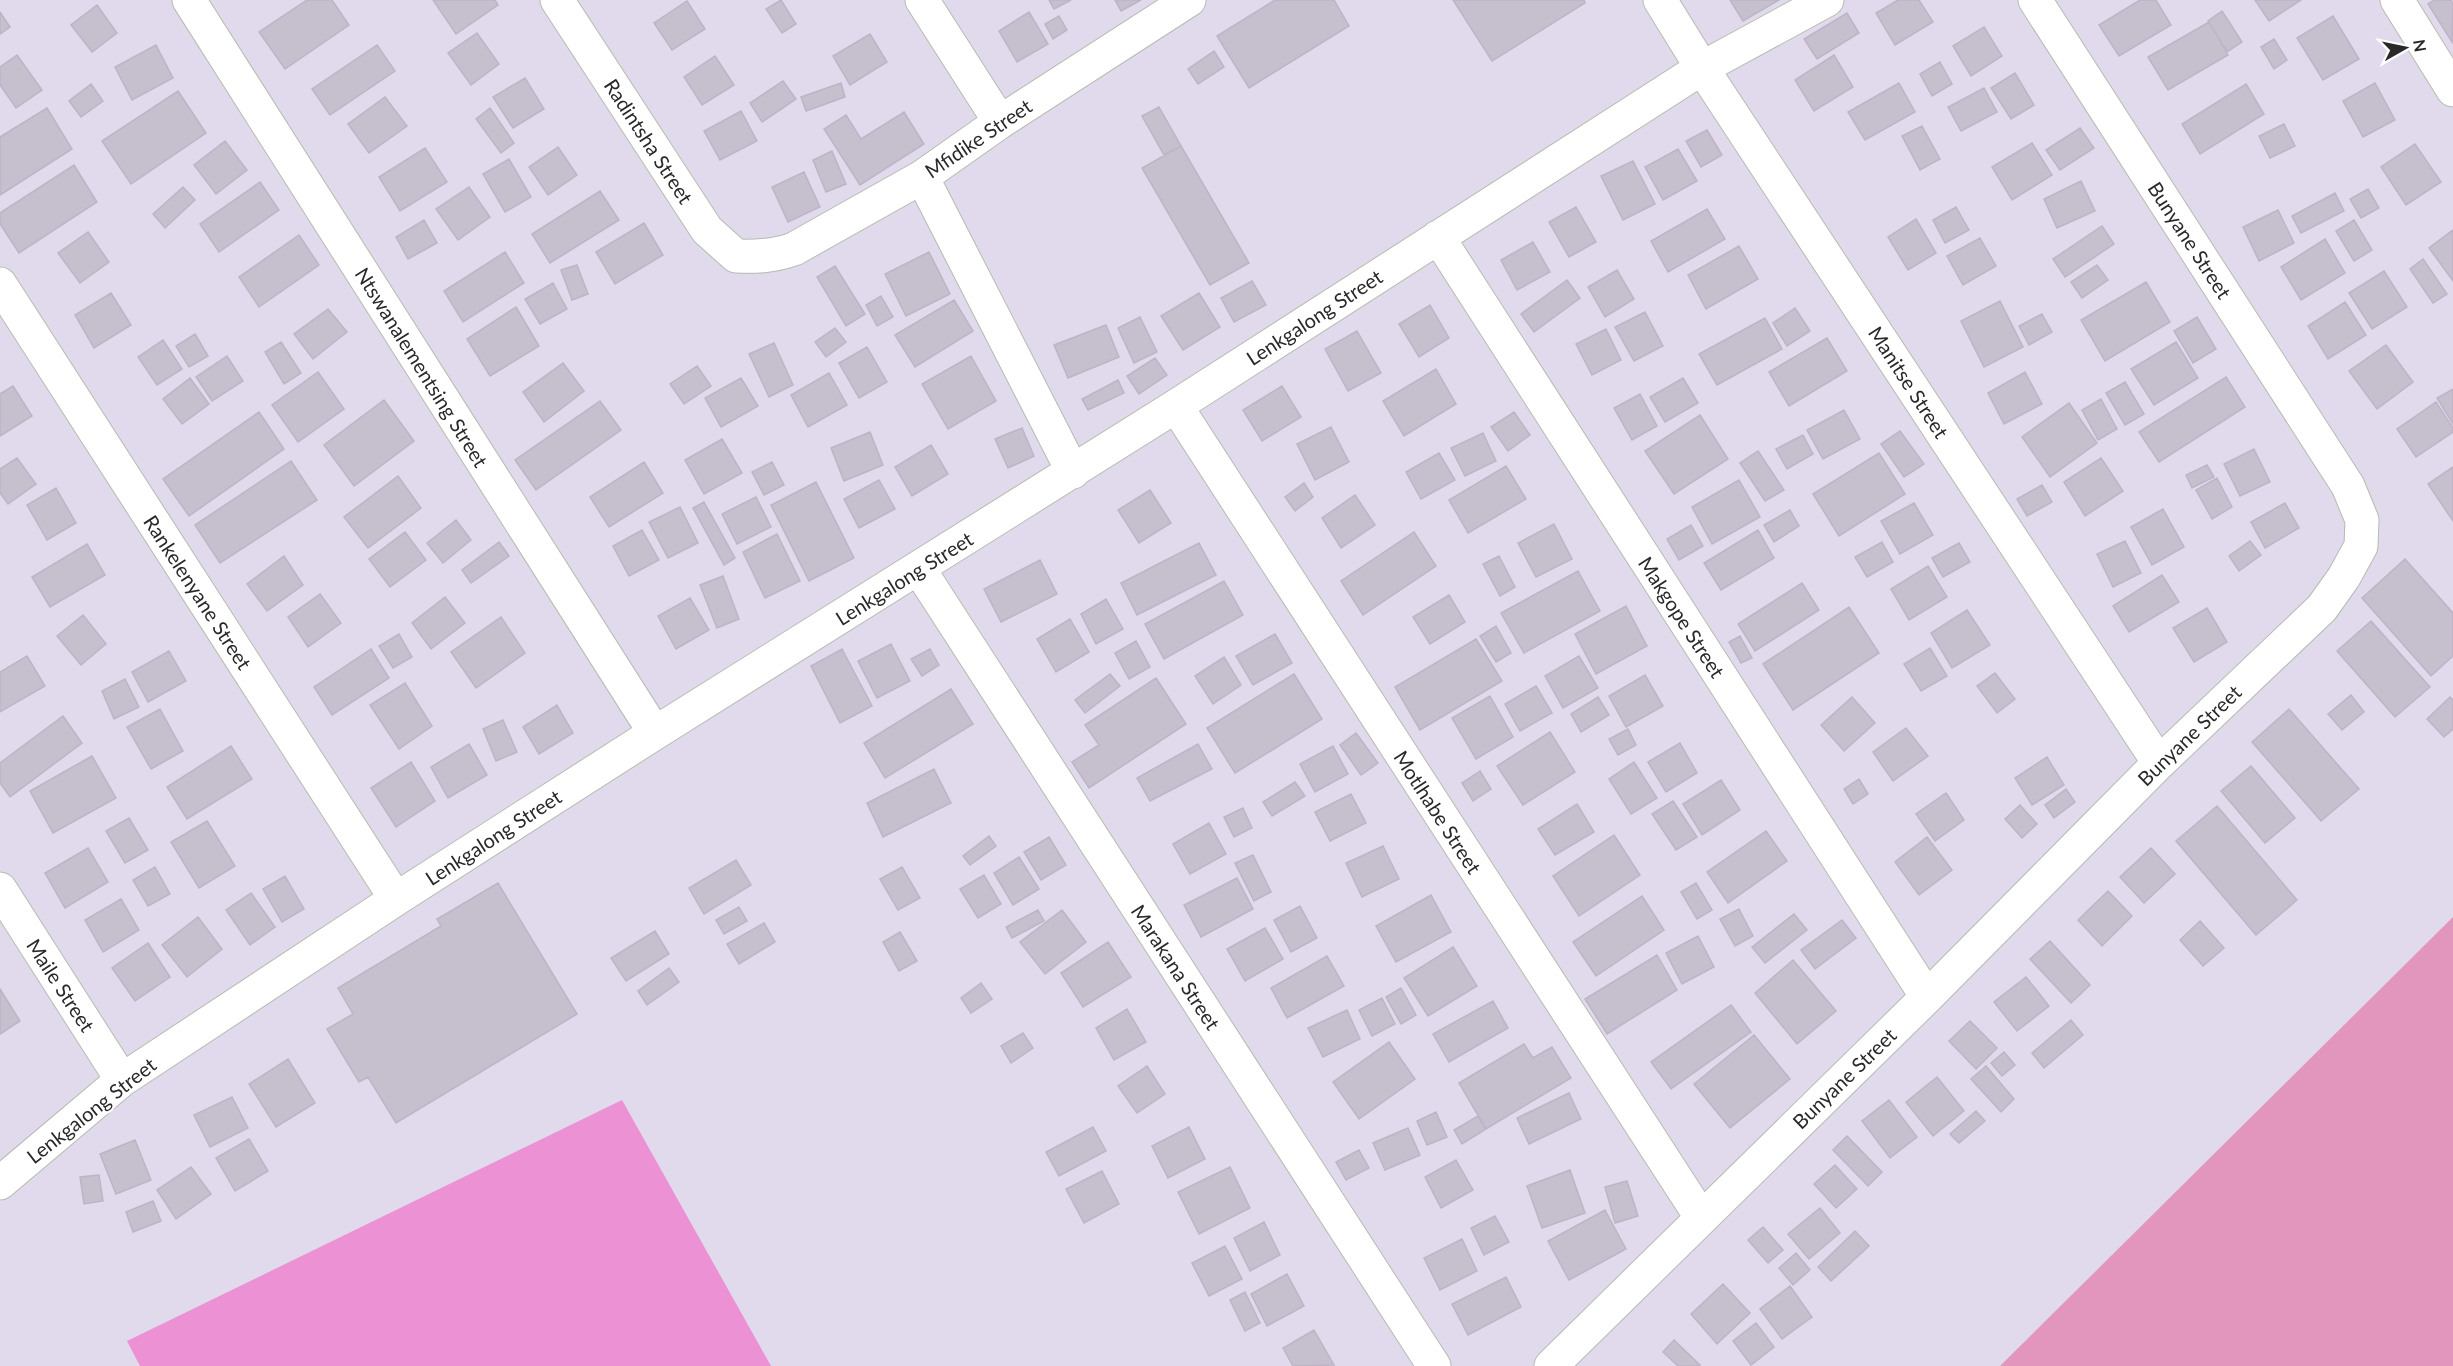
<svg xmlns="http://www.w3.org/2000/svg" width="2453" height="1366" font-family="Lato,sans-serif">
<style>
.green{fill:#e396bd}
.pitch{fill:#eb91d4}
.building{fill:#c6bfce;stroke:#bdb4c7;stroke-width:1.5}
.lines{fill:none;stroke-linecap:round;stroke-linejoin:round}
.street-casing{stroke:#b3bdaf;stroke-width:35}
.street{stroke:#fff;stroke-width:33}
.labels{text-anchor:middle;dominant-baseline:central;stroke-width:4.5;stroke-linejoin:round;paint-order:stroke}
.street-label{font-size:20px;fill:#292929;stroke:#fff}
</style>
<rect width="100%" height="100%" fill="#e1daec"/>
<path class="green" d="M2453,917v449h-453z"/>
<path class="pitch" d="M622,1100l149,266h-631l-13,-25z"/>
<path class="building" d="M307,0h25l17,25 -64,44 -26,-37z
M433,0h62l3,5 -42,29z
M781,0l15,24 -14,9 -16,-24z
M1049,0h22l-17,9z
M1115,0h26l-20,11z
M1275,0h59l15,26 -100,62 -32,-52z
M1453,0h131l1,3 -93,58z
M1730,0h49l-36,21z
M1898,0h21l14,22 -38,23 -19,-32z
M2140,0h16l15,25 -52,31 -20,-31z
M2255,0h46l-32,21z
M2434,0h17l2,3 -1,39 -24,-38z
M687,1l18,28 -33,21 -18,-27z
M97,5l20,28 -25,19 -21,-27z
M2222,11l20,31 -15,10 -19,-31z
M0,12l10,15 -10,7z
M1029,12l19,32 -31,18 -18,-31z
M1847,13l12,20 -42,26 -13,-20z
M1059,16l8,14 -14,9 -8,-15z
M2333,16l26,43 -36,21 -26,-42z
M2209,22l19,33 -60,35 -20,-33z
M1984,27l18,29 -31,20 -18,-30z
M477,33l22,31 -28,21 -23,-32z
M870,34l17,28 -37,23 -17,-29z
M2274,39l13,21 -13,9 -13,-22z
M156,45l17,33 -41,22 -17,-33z
M377,45l18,26 -65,44 -18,-26z
M1214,51l10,16 -26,17 -10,-15z
M17,55l25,35 -26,18 -16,-23v-18z
M1834,55l19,32 -39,24 -19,-31z
M715,56l19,29 -32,20 -18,-28z
M1940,62l12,22 -20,12 -12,-22z
M2015,73l19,32 -23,14 -20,-31z
M525,78l19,31 -31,19 -20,-31z
M783,81l13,18 -34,23 -12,-19z
M841,83l4,14 -39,14 -5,-14z
M1899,83l16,29 -50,28 -17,-28z
M2375,83l20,37 -32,17 -20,-36z
M91,84l12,17 -22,16 -12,-16z
M2246,84l18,30 -64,40 -18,-30z
M1984,88l13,24 -36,19 -13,-24z
M178,91l28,42 -75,51 -29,-43z
M385,97l22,29 -38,27 -21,-29z
M1159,107l22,39 -17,9 -22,-39z
M47,108l25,41 -72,46v-58z
M490,108l24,35 -13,10 -25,-34z
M741,111l16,30 -37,19 -16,-29z
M904,112l20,32 -64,41 -36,-56 22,-14 15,24z
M2284,124l11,22 -25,12 -11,-22z
M1922,126l18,33 -20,11 -18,-34z
M2080,128l14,20 -34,22 -14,-20z
M1707,130l15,25 -21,12 -15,-26z
M225,141l22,29 -31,24 -22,-29z
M2032,143l20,32 -40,25 -20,-33z
M2415,144l26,38 -35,23 -25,-38z
M1181,146l68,117 -39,22 -68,-117z
M558,147l19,28 -29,20 -19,-28z
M425,148l22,34 -47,29 -21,-34z
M1678,149l19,32 -34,19 -18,-33z
M832,151l14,33 -20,8 -13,-32z
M509,159l22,38 -26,15 -22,-38z
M1633,161l22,43 -32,16 -22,-44z
M74,165l23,37 -78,51 -19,-29v-11z
M804,172l16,35 -32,15 -16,-35z
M2081,181l14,30 -38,17 -13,-29z
M260,182l19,28 -60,42 -19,-28z
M183,187l12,13 -30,28 -12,-14z
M469,187l21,30 -32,23 -22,-31z
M2368,189l11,19 -18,10 -11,-19z
M600,191l19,29 -69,43 -18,-29z
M2335,193l9,18 -43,22 -9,-17z
M1576,207l20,35 -27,15 -20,-35z
M1956,207l13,23 -24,13 -12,-23z
M1707,209l18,30 -57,33 -17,-31z
M2278,210l16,33 -35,18 -16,-34z
M1916,219l20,34 -28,17 -20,-33z
M424,220l13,23 -29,16 -12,-22z
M2354,220l18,30 -18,11 -18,-30z
M644,223l19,32 -48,29 -19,-32z
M2102,226l12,18 -49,33 -12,-18z
M2453,230v51l-24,-33z
M88,232l21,30 -29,21 -22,-30z
M299,235l20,30 -60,42 -20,-30z
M1980,238l16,28 -33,19 -16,-29z
M2325,239l20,34 -44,27 -20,-33z
M1533,242l17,30 -33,18 -16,-30z
M1739,246l19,33 -52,30 -18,-34z
M505,252l19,31 -61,39 -19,-31z
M929,252l21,42 -44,22 -21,-42z
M2423,259l24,35 -14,9 -23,-34z
M577,265l11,29 -16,6 -11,-30z
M2097,265l11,15 -26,18 -11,-16z
M835,266l30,48 -19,12 -29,-49z
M1617,270l17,29 -29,18 -17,-30z
M2384,271l23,36 -35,22 -23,-36z
M1567,280l13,18 -46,34 -13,-18z
M1252,281l14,24 -32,17 -13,-24z
M2146,282l24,40 -65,39 -24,-41z
M553,283l14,26 -27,15 -15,-25z
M111,293l20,32 -37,23 -19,-33z
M1199,293l21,34 -37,23 -22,-34z
M881,296l12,21 -16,9 -11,-21z
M954,300l19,31 -58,36 -20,-32z
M2000,301l23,46 -39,20 -23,-46z
M2345,302l21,33 -38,24 -20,-33z
M1430,305l19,33 -30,19 -20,-33z
M516,307l23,39 -49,30 -23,-37z
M1795,308l15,23 -23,15 -14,-23z
M328,309l19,23 -34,27 -19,-25z
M1645,312l18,34 -29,15 -19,-34z
M2042,314l10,18 -23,13 -10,-19z
M1140,317l17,35 -23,11 -16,-35z
M2197,317l19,32 -23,14 -19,-32z
M1765,318l17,31 -65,36 -18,-31z
M1106,325l13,32 -51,21 -14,-33z
M835,328l11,14 -20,15 -11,-15z
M1606,329l15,31 -29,15 -16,-31z
M1357,331l24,42 -33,18 -23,-42z
M195,334l13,22 -19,11 -13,-21z
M1827,338l20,33 -58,35 -20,-34z
M163,340l19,29 -25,16 -19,-28z
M281,342l20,31 -17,11 -19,-32z
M2176,342l22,36 -44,27 -23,-36z
M774,343l19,42 -24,12 -20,-43z
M2386,345l27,37 -36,27 -28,-38z
M867,347l20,35 -28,16 -20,-35z
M227,356l16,25 -31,20 -16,-24z
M971,356l25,45 -48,28 -26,-45z
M1155,358l12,17 -28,19 -12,-18z
M563,363l21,28 -40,31 -21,-30z
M697,366l14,20 -27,18 -14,-20z
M1436,369l20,35 -52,32 -21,-35z
M318,372l26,37 -46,33 -26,-37z
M2025,372l17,32 -38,20 -16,-31z
M829,373l18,32 -39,22 -17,-32z
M2226,377l19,30 -86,55 -20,-30z
M190,378l19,26 -27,20 -19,-25z
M741,378l17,28 -37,21 -16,-29z
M1683,378l15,25 -33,19 -15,-25z
M1118,380l6,13 -36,17 -6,-11z
M2125,382l19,32 -19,11 -19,-32z
M13,386l19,30 -32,20v-42z
M1282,386l19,31 -39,24 -19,-31z
M2453,389v35l-16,-26z
M1640,394l17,32 -25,14 -18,-32z
M2101,399l16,30 -19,11 -16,-30z
M384,400l30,41 -60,45 -30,-41z
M600,401l21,29 -85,60 -21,-30z
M2436,402l17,26v4l-37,25 -19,-28z
M2069,403l28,40 -47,34 -28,-40z
M1844,410l16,29 -37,20 -16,-29z
M259,412l25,37 -95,67 -26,-37z
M1514,412l16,23 -22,16 -17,-24z
M1700,415l28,44 -54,35 -29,-43z
M1331,427l18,35 -34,18 -18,-36z
M1022,428l12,28 -26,12 -13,-29z
M1900,431l24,33 -20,13 -23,-33z
M870,432l13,33 -39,16 -13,-33z
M1483,433l13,28 -31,15 -14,-28z
M1803,435l10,19 -26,15 -11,-20z
M722,439l20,34 -38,21 -19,-34z
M931,445l17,29 -36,22 -17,-29z
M2254,449l16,33 -30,14 -16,-32z
M1758,451l26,39 -19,11 -25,-38z
M1439,453l16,27 -34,19 -15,-27z
M1879,453l26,41 -66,42 -26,-42z
M17,458l19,26 -28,20 -8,-11v-24z
M2101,458l22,33 -38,25 -21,-34z
M291,461l26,39 -97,63 -25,-38z
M644,462l19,31 -54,34 -19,-30z
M772,462l12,23 -20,10 -12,-23z
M2207,465l7,12 -22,11 -6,-13z
M1506,466l20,33 -58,34 -19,-33z
M2453,467v54l-25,-37z
M398,476l23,32 -53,40 -24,-31z
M2217,478l15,29 -20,12 -16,-29z
M879,480l16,29 -36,19 -15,-29z
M1739,480l21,37 -48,27 -20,-37z
M816,482l38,76 -45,23 -38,-76z
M1304,483l9,14 -18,14 -10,-14z
M2042,485l10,17 -25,14 -10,-17z
M56,488l20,35 -29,17 -20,-35z
M1150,490l21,33 -32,20 -21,-33z
M1355,495l20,30 -34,23 -19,-30z
M756,497l15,30 -34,17 -15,-30z
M704,502l31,56 -11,7 -31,-57z
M1914,503l19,32 -33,19 -19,-33z
M2285,503l14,25 -34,20 -14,-26z
M680,507l18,36 -30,15 -19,-36z
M2163,509l21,38 -32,18 -21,-38z
M1790,510l9,16 -25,16 -10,-17z
M456,520l15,20 -28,23 -16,-20z
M1554,524l18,35 -36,18 -18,-34z
M1691,525l12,21 -24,14 -12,-21z
M642,530l17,30 -30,16 -16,-30z
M1758,530l16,28 -53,32 -17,-27z
M405,532l21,28 -36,27 -21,-28z
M1414,532l22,34 -73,49 -22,-34z
M777,534l23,47 -35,17 -22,-46z
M2125,541l16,32 -28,14 -16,-33z
M2250,541l11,14 -22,16 -10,-15z
M499,542l10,14 -38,27 -9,-13z
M1882,542l11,20 -26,15 -12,-20z
M1199,543l17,32 -79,40 -16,-32z
M1959,543l11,19 -27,15 -11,-19z
M87,544l18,31 -55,32 -18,-30z
M284,556l19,29 -36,26 -20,-27z
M1499,556l16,31 -15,9 -17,-32z
M2405,559l48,54v43l-22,20 -69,-78z
M1040,560l17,34 -56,28 -17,-33z
M1928,566l19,31 -38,23 -18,-31z
M1578,571l22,40 -76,42 -23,-40z
M2162,575l17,27 -50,30 -16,-26z
M723,576l16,43 -22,9 -17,-43z
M1224,581l19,34 -79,44 -19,-35z
M1802,583l17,27 -64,41 -17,-27z
M320,594l21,29 -33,24 -20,-30z
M1449,595l16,27 -35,22 -17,-27z
M445,597l20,26 -34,26 -19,-26z
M690,598l19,32 -33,19 -18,-33z
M1106,599l17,30 -27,15 -15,-30z
M1626,606l21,40 -51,28 -21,-40z
M1849,607l30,46 -86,57 -30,-46z
M2207,608l20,34 -33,20 -21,-34z
M1967,610l23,35 -38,23 -21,-35z
M83,615l23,29 -25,21 -24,-29z
M501,617l24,36 -49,35 -25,-36z
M1070,619l19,33 -33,20 -19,-33z
M2371,621l59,66 -35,30 -58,-66z
M1496,626l15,27 -15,9 -16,-26z
M399,634l13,23 -19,11 -14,-22z
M1275,634l17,29 -39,22 -17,-29z
M1740,636l12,22 -11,5 -12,-21z
M1476,639l26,42 -82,49 -25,-43z
M1136,641l14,26 -21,12 -14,-26z
M891,644l19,37 -33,17 -19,-37z
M1930,648l17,28 -26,15 -17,-27z
M371,649l18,29 -57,37 -18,-28z
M842,649l30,57 -32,17 -29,-57z
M930,649l9,16 -17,11 -11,-17z
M169,651l17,30 -38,21 -16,-30z
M27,656l18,30 -45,26v-40z
M1579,656l19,32 -35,20 -18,-32z
M1224,657l17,28 -28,19 -18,-28z
M1995,673l20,26 -18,14 -20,-27z
M1110,674l10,12 -35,27 -10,-13z
M1294,674l28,45 -87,54 -28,-45z
M1645,675l18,31 -37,21 -17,-31z
M1156,678l30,46 -97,64 -17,-26 27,-17 -14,-20z
M125,679l14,28 -25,12 -12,-28z
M405,683l27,43 -33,23 -29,-44z
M1536,686l16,27 -32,18 -15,-27z
M951,689l22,35 -88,54 -21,-35z
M2351,695l13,17 -22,18 -14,-16z
M1490,696l23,41 -37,22 -24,-41z
M1598,697l11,18 -28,17 -10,-18z
M1852,697l23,26 -31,28 -23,-26z
M2450,697l3,3v29l-9,8 -17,-18z
M557,705l16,28 -34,21 -16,-27z
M160,709l23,42 -32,18 -24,-42z
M2289,709l70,80 -38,32 -69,-79z
M63,716l19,27 -72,54 -10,-14v-20z
M503,720l14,32 -21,9 -13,-32z
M1906,728l22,28 -35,25 -20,-29z
M1628,729l8,16 -18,10 -9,-16z
M1550,732l25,40 -52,33 -26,-39z
M1356,733l22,30 -17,12 -21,-30z
M1680,743l17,30 -31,19 -18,-30z
M469,744l18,31 -39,23 -17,-31z
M1198,744l14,25 -62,32 -13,-23z
M231,746l21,33 -65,40 -20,-32z
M1333,746l15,28 -33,18 -15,-28z
M92,756l24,42 -63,35 -23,-42z
M2047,757l17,28 -32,20 -17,-27z
M411,762l24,39 -39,26 -25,-39z
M1634,762l23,36 -26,16 -22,-35z
M2251,766l44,52 -30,25 -44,-52z
M934,769l17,34 -68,34 -16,-34z
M1480,771l11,18 -18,12 -11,-18z
M1859,779l9,15 -15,10 -9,-15z
M1721,780l19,30 -38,25 -19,-31z
M1295,782l10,14 -33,20 -9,-14z
M2066,789l9,13 -21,16 -9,-13z
M1946,793l18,27 -29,21 -19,-27z
M1351,794l15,29 -36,18 -15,-29z
M1673,801l24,36 -21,13 -24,-36z
M1577,804l17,28 -39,23 -17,-26z
M2020,805l17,19 -15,14 -17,-19z
M2217,806l80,94 -41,35 -80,-94z
M1243,808l9,20 -18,9 -10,-20z
M129,818l19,32 -23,13 -19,-32z
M207,821l28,45 -36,22 -28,-46z
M1209,823l17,31 -36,20 -17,-30z
M1766,831l21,30 -59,42 -21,-31z
M1614,835l26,40 -61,41 -26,-40z
M989,836l7,10 -26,19 -7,-9z
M1049,837l17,28 -25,15 -17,-28z
M1927,837l25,33 -33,25 -24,-33z
M1383,846l16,33 -37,18 -16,-34z
M88,848l20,34 -43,26 -20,-35z
M2151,848l24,26 -31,29 -24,-26z
M1253,855l18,37 -17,9 -19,-38z
M1019,857l20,32 -26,16 -19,-32z
M736,860l15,25 -47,29 -15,-26z
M155,867l15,27 -22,12 -15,-26z
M902,867l18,31 -22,12 -18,-31z
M984,875l17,29 -23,14 -18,-29z
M285,876l19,33 -22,13 -19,-33z
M1237,878l16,31 -52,28 -17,-32z
M498,883l79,131 -181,109 -28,-46 -9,5 -32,-53 26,-15 -15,-26 103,-62 -4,-7z
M1696,883l16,27 -15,9 -16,-27z
M2108,891l24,25 -30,30 -24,-26z
M251,893l24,34 -25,18 -24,-35z
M1431,895l20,37 -55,30 -20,-36z
M1642,896l22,34 -68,46 -23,-34z
M121,899l18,31 -36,22 -18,-32z
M1300,906l17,32 -26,14 -17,-32z
M739,907l8,14 -23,13 -8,-14z
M1739,909l14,27 -18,10 -15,-27z
M1038,910l6,11 -32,17 -6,-11z
M1062,910l24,32 -41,32 -25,-32z
M1794,914l13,16 -42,33 -13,-16z
M198,917l24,32 -35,28 -25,-32z
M1842,920l14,18 -41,31 -14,-19z
M2200,921l24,27 -21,18 -23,-26z
M764,923l11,19 -36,22 -12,-20z
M1265,928l18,31 -38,22 -18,-32z
M655,931l14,23 -43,27 -15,-23z
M900,932l17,29 -18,10 -16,-29z
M1698,936l16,31 -32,17 -16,-31z
M2050,941l40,44 -19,18 -41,-44z
M1108,942l23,35 -48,30 -22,-34z
M148,943l22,34 -35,24 -23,-33z
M1453,947l24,39 -49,30 -24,-38z
M1657,955l20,35 -70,44 -22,-35z
M1327,956l17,30 -57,32 -16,-30z
M1793,960l43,51 -39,33 -42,-51z
M669,968l10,14 -32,23 -9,-14z
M2026,977l23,29 -32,25 -23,-29z
M981,983l11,16 -21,14 -10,-15z
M1401,988l15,27 -15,9 -15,-27z
M0,989l20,32 -20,13z
M1382,998l13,26 -23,12 -13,-26z
M1493,1001l15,27 -59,34 -16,-28z
M1731,1005l20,27 -80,57 -20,-27z
M1127,1009l19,33 -32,18 -18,-32z
M1347,1010l13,29 -37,18 -15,-29z
M2071,1020l12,15 -39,33 -12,-15z
M1970,1021l27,27 -21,21 -27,-28z
M1023,1033l10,15 -22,15 -10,-17z
M1754,1035l36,44 -60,49 -36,-44z
M1389,1042l26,37 -56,40 -26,-37z
M1524,1044l9,14 19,-11 19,31 -85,51 -27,-46z
M2004,1052l11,13 -13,11 -11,-13z
M288,1059l27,44 -39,24 -27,-43z
M1147,1066l18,28 -28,19 -19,-27z
M1986,1066l28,33 -13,13 -30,-33z
M1937,1077l27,34 -31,25 -27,-34z
M1569,1093l12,26 -52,25 -12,-26z
M232,1097l16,31 -38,19 -16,-32z
M1889,1100l28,37 -27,21 -28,-37z
M1976,1111l9,10 -26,22 -9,-9z
M1436,1112l11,25 -20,8 -10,-24z
M1478,1116l8,13 -24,15 -8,-14z
M1093,1127l13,24 -47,25 -13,-24z
M1189,1127l16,32 -37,19 -16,-32z
M1408,1128l12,27 -35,15 -12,-27z
M1847,1136l35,36 -14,14 -35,-36z
M249,1139l19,32 -33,20 -19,-33z
M135,1140l16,40 -35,14 -16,-40z
M1359,1150l10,18 -23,12 -10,-18z
M1456,1160l17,30 -32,18 -16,-31z
M1835,1165l22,24 -21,19 -22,-24z
M191,1167l20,27 -35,25 -19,-29z
M1230,1167l20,41 -51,26 -21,-42z
M1570,1170l15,43 -43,15 -15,-42z
M1102,1171l17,33 -35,19 -18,-34z
M99,1175l4,26 -19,3 -4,-27z
M1627,1181l11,35 -23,7 -10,-36z
M153,1201l8,20 -28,11 -7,-20z
M1820,1208l20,25 -31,26 -21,-25z
M1605,1210l21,39 -57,31 -21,-39z
M1495,1216l14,26 -25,13 -13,-27z
M1264,1222l16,33 -30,16 -16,-33z
M1763,1227l20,23 -15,13 -20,-23z
M1855,1231l14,15 -38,35 -13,-14z
M1462,1239l15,32 -37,19 -16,-32z
M1225,1246l17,33 -33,17 -17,-33z
M1796,1253l14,17 -17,15 -14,-17z
M1287,1274l17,32 -37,20 -16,-32z
M1506,1277l15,30 -53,28 -16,-31z
M1723,1284l27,29 -33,31 -26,-30z
M1790,1286l22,31 -30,22 -22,-30z
M1245,1292l15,31 -15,8 -15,-31z
M1756,1323l18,24 -23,18 -18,-24z
M1314,1330l20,35 -41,1 -10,-18z
M1674,1340l26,25 -1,1h-21l-15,-14z"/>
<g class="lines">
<defs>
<path id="street" d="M189,0l466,733
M557,0l150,230 29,26c21,1 38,0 58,-7l128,-72 78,-55 189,-122
M922,0l78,122
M1660,0l42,68 457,695
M2397,0l56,90
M922,177l151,295
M1438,237l489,760
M0,284l396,615
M1176,406l525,811
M919,569l515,797
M0,889l122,191
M0,1183l122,-103 274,-181 259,-166 521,-327 526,-338 125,-68
M1551,1366l376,-369 232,-234 163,-155 22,-31 17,-31 1,-26 -14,-34 -313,-486"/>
</defs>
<use href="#street" class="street-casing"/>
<use href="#street" class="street"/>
</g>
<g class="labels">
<g class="street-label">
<text transform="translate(978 138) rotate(-34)">Mfidike Street</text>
<text transform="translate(649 141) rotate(57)">Radintsha Street</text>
<text transform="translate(2190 240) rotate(57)">Bunyane Street</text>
<text transform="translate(1314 317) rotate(-33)">Lenkgalong Street</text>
<text transform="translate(422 367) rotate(58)">Ntswanalementsing Street</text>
<text transform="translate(1909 382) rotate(57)">Manitse Street</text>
<text transform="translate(904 578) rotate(-32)">Lenkgalong Street</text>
<text transform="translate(198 592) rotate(57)">Rankelenyane Street</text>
<text transform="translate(1682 617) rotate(57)">Makgope Street</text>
<text transform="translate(2189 735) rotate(-44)">Bunyane Street</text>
<text transform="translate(1438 812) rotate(57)">Motlhabe Street</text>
<text transform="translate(493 837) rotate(-33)">Lenkgalong Street</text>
<text transform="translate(1176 967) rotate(57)">Marakana Street</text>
<text transform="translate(61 985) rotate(57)">Maile Street</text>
<text transform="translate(1844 1078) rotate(-44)">Bunyane Street</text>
<text transform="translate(91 1110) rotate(-38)">Lenkgalong Street</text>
</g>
</g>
<g transform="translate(2405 48) rotate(81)" stroke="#ffffff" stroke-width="4.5" paint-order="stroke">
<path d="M0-4.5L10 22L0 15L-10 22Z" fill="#292929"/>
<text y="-9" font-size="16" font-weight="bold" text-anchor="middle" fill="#292929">N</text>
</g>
</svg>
